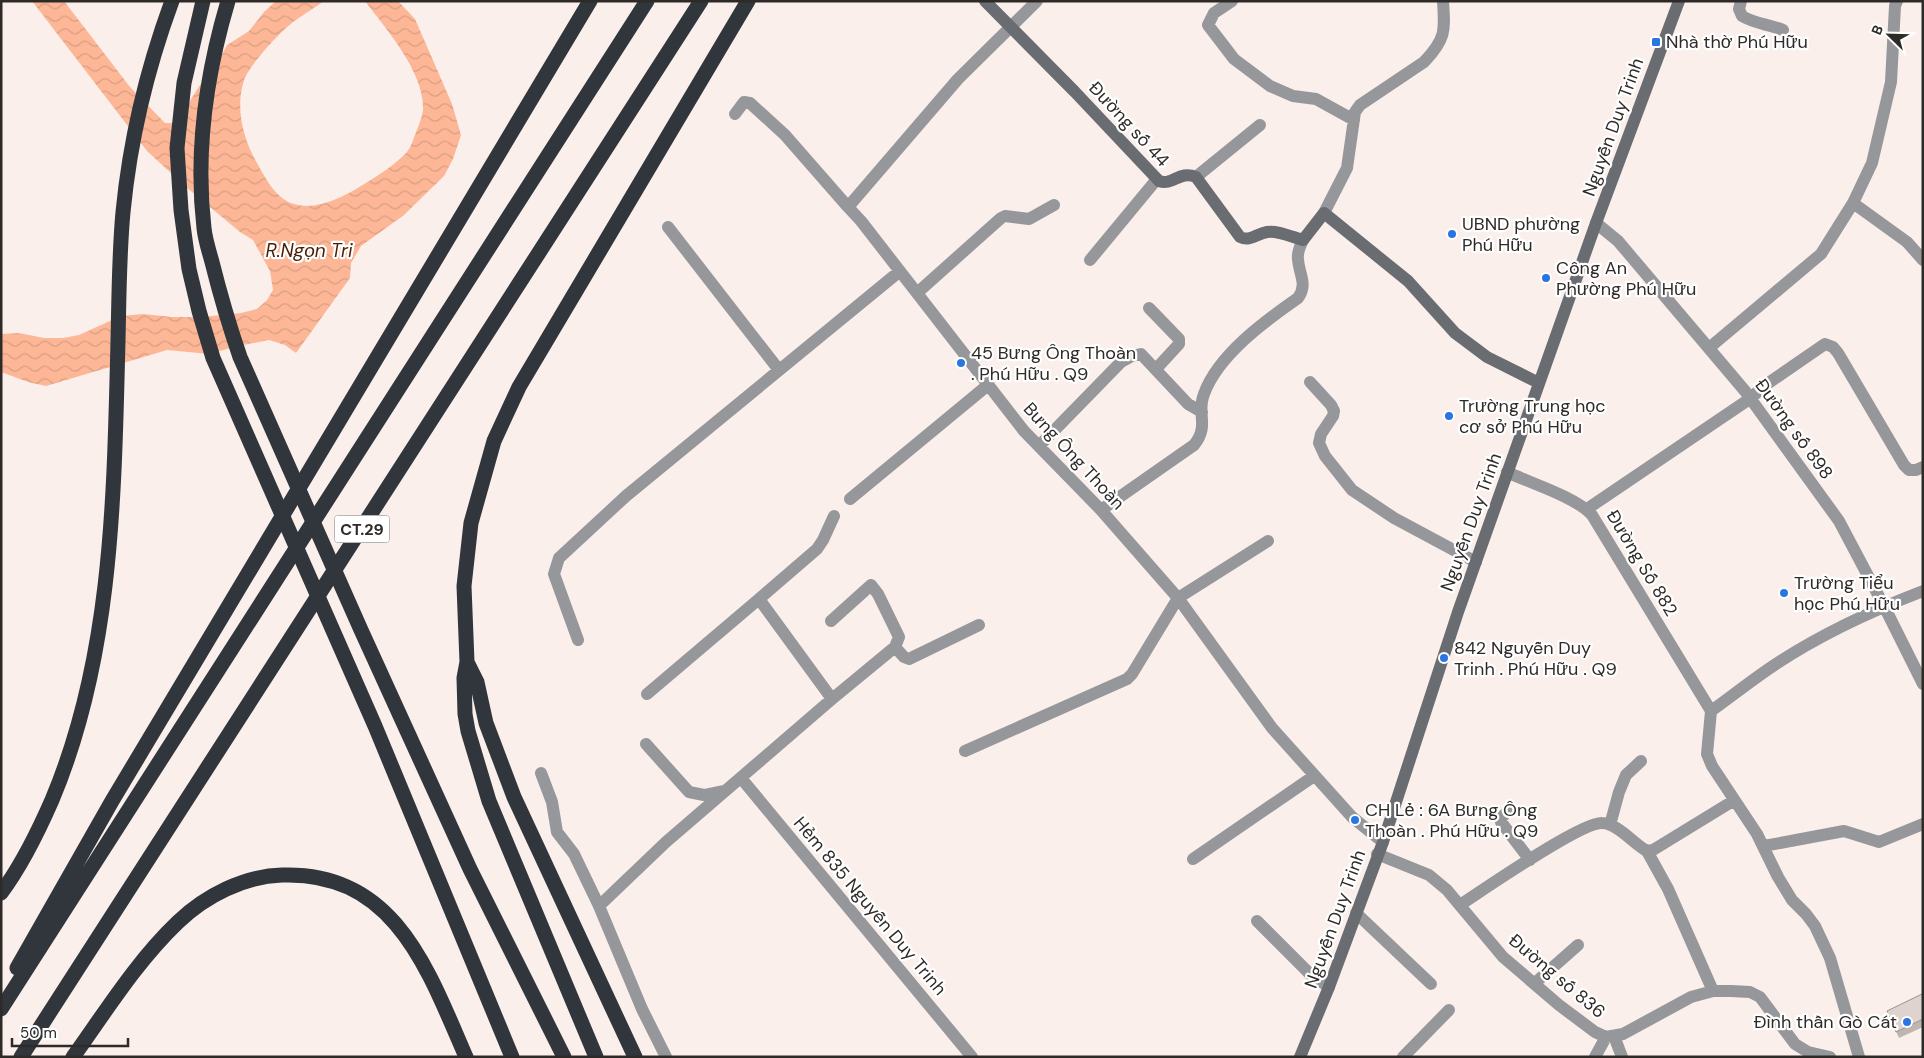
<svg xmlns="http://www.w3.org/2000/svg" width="1924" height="1058" font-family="'DM Sans',sans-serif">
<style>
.water{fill:url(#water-waves)}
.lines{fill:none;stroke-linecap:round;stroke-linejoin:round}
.street{stroke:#95979b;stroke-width:12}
.secondary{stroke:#696d72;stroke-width:12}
.highway{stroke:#31363c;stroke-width:15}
.highway-bridge{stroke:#31363c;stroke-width:15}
.wall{fill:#bfb5b2}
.building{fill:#ded3cf;stroke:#9b9491}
.poi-dot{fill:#2976e1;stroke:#fff;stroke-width:2}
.labels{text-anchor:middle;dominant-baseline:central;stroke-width:4.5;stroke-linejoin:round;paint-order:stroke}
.shield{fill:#fff;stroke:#6d6a68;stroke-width:1}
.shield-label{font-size:16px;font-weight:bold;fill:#2e2a28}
.poi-label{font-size:18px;fill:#2e2a28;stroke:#fff;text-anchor:start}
.street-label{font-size:18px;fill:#2e2a28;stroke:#fff}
.water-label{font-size:19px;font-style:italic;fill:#491d06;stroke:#fff}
</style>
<defs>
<pattern id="water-waves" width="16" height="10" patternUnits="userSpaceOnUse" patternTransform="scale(1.25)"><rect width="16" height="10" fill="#fdb797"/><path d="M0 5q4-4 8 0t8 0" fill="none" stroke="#d99e82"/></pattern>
</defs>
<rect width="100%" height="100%" fill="#faefea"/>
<path class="water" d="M32,1h32l66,86 35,36h15l11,-24 9,-14 13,-13 14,-27 22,-14 15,-19 12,-11h48c-10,7 -21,14 -31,21 -14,11 -43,42 -49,58 -9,28 -1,59 13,83 9,16 19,36 37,41 22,7 49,-7 67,-18 16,-10 33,-20 46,-34 4,-5 6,-12 8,-17 3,-8 7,-17 8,-25 2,-37 -37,-81 -58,-109h33l17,18 37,85 9,31 -8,24 -9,17 -40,39 -43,31 -10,17 -1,15 -54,75 -11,-8 -16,-5 -31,6 -29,8 -42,-4 -121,36 -18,-4 -27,-10v-38l18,-1 25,5h19l16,-3 42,-19 22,-2 29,3h30l39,-4 16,-4 10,-9 6,-10 -3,-19 -17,-31 -13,-8 -54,-45 -39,-36z"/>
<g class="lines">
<path class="street" d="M1037,1l-79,78 -110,128 13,14 163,210 77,79 77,88 94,130 80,89 31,25
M1232,1l-18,12 -6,12 26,34 36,27 23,10 23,3 38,21
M1741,1l-2,8 3,7c13,8 27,8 41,14
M735,114l9,-12 6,1 35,32 63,72
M1196,177l64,-52
M1853,203l54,39 16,18
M1324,213l23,-45 8,-56 5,-7 64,-43c22,-23 21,-31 19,-61
M1596,223l22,18 127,150 94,130 45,85 39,78
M668,227l111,143
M1090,260l67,-81
M917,293l84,-75 4,-2 24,3 25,-14
M1149,308l30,31v5l-23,25
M1709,348l112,-94 32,-51 19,-40 19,-81 4,-76 2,-5
M1310,382l21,23 3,6 -1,5 -12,18 -2,9 6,13 27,34 42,28 82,44
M1039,446l82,-84 11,-6 9,-2 47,50 14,8
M1507,472c23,11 69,25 85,43l119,196
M850,499l138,-114
M1587,509l164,-111 13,-12 61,-42 8,3 5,6 66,112 5,5h7l7,-3
M1101,510l93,-65c16,-20 2,-31 10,-51 14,-39 61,-73 94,-96 10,-14 1,-23 0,-39 -1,-6 2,-13 5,-19
M759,599l58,-50 6,-9 11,-24
M578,640l-24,-66 5,-16 67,-62 274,-225
M895,647l9,10 5,2 70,-34
M647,694l112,-95 73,100
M1711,711l-4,43 5,12 45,68 21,43 14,23 14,14 9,12 15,32 29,99
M1711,711c21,-15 41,-31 62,-45 46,-31 98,-55 150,-75
M646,744l43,48 15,3 19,-4
M965,751l162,-72 5,-5 46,-76 90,-57
M541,773l11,29 5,30 17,22 25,52 43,103 24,48
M741,778l231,279
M1508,811l-7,7v4l29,38
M1610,825l9,-33 7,-17 15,-14
M1764,846l80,-15 35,11 44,-18
M1647,851l21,38 45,102
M1377,854l52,21 18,15 56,67 56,48 36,27 11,5 17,-3 68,-37 22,-6h18l19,1 10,5 35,47 13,8 22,5
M1193,859l121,-83
M1460,905c23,-15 121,-83 142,-82 15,0 32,21 45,28l6,-1 80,-49
M599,906l67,-64 166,-143 63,-52 4,-10 -21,-43 -7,-9 -40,36
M1356,913l75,71
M1257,921l55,55 17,11
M1535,983l43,-38
M1614,1036l8,21
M1403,1057l46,-47
M1595,1057l11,-20"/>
<path class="secondary" d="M985,1l90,91 84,89c14,5 20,-11 37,-4l44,60c10,5 16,-3 27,-5 10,-2 25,5 36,8l21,-27 84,68 47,52 32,24 52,26
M1300,1057l29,-70 54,-145 75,-230 138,-389 83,-222"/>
<path class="highway" d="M203,1l-19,82 -7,65 4,62 8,59 10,42 14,47 162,368 137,331
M228,1c-22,74 -33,150 -24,227 1,11 5,23 8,34 8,32 17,63 28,95l121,273 109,239 94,188
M467,662l10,20 9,41 28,74 121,260
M1,893c21,-28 37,-61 51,-93 61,-145 62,-305 66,-459 1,-43 1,-86 5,-129 7,-72 24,-143 49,-211
M73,1057c33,-46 64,-96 105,-135 27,-26 66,-46 104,-47 113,-4 146,95 184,182
M596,1057l-107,-256 -21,-70 -3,-17 -1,-36 3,-16 -3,-76 7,-63 23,-82 25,-54 229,-386"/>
<path class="highway-bridge" d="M17,968l95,-167 478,-800
M1,1009l646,-1008
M21,1057l680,-1056"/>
</g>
<path class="wall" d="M1923,996v31l-24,11 -12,-27z"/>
<path class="building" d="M1922,994l1,2v23l-27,13 -9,-21z"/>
<g class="poi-dot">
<rect x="1651" y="37" width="10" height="10" rx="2.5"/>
<circle cx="1452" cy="234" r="5"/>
<circle cx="1546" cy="278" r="5"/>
<circle cx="961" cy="363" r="5"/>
<circle cx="1449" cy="416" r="5"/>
<circle cx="1784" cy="593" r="5"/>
<circle cx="1444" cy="658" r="5"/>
<circle cx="1355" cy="820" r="5"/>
<circle cx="1907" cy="1022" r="5"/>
</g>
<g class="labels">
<rect class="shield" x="334.5" y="515.5" width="55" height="27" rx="4"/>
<g class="shield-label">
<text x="362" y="529">CT.29</text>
</g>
<g class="poi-label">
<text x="1666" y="42">Nhà thờ Phú Hữu</text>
<text x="1462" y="224">UBND phường<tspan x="1462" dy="21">Phú Hữu</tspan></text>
<text x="1556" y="268">Công An<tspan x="1556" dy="21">Phường Phú Hữu</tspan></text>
<text x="971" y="353">45 Bưng Ông Thoàn<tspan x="971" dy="21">. Phú Hữu . Q9</tspan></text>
<text x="1459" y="406">Trường Trung học<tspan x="1459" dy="21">cơ sở Phú Hữu</tspan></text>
<text x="1794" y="583">Trường Tiểu<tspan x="1794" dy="21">học Phú Hữu</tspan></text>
<text x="1454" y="648">842 Nguyễn Duy<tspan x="1454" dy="21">Trinh . Phú Hữu . Q9</tspan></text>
<text x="1365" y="810">CH Lẻ : 6A Bưng Ông<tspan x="1365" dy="21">Thoàn . Phú Hữu . Q9</tspan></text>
<text x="1897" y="1022" text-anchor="end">Đình thần Gò Cát</text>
</g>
<g class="street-label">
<text transform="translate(1129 124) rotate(47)">Đường số 44</text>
<text transform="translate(1613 127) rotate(-70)">Nguyễn Duy Trinh</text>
<text transform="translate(1794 429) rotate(54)">Đường số 898</text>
<text transform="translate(1074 456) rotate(47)">Bưng Ông Thoàn</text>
<text transform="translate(1471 522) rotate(-70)">Nguyễn Duy Trinh</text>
<text transform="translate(1642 563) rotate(59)">Đường Số 882</text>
<text transform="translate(870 906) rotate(50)">Hẻm 835 Nguyễn Duy Trinh</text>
<text transform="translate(1335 919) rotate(-70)">Nguyễn Duy Trinh</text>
<text transform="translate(1557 976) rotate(40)">Đường số 836</text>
</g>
<g class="water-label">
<text x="309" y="250">R.Ngọn Tri</text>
</g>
</g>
<rect width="1924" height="1058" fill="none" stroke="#2e2a28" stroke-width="5"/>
<g transform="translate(1889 35) rotate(293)" stroke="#ffffff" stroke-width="4" paint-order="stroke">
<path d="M0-4L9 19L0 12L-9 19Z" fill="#2e2a28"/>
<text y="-8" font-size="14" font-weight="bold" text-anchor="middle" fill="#2e2a28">B</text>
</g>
<path d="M12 1038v8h116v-8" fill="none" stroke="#2e2a28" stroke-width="2.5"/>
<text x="20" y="1038" font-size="15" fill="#2e2a28" stroke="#ffffff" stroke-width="4" paint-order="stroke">50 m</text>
</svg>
